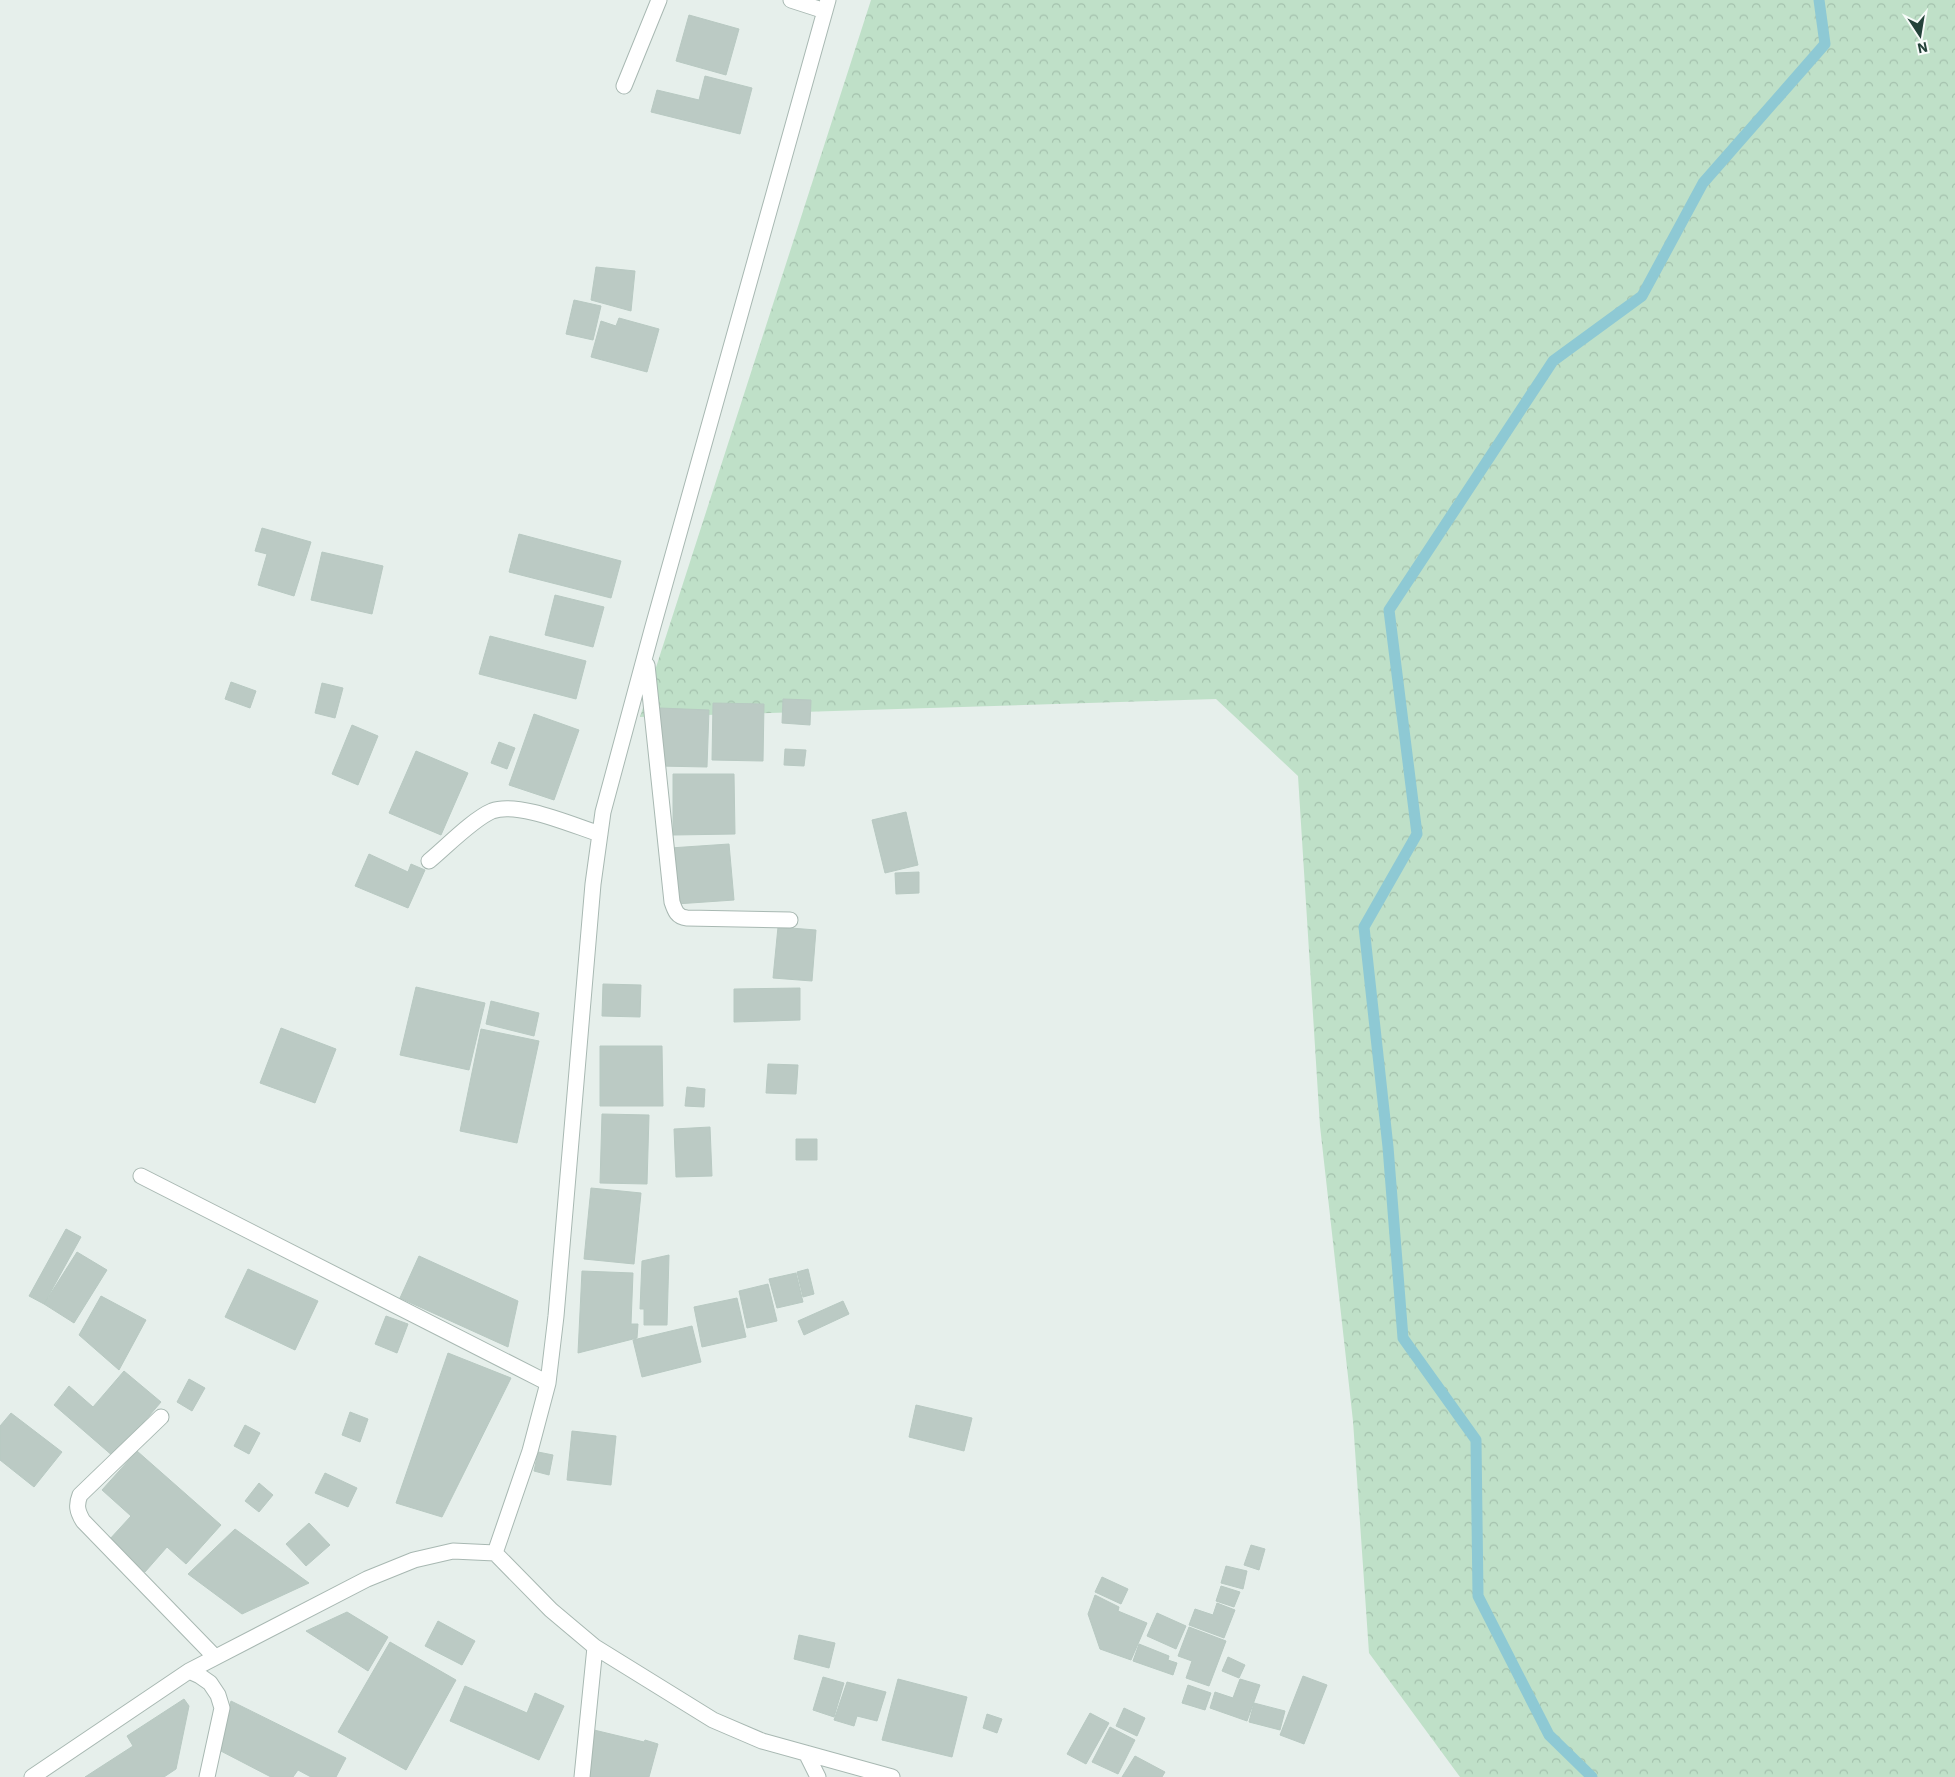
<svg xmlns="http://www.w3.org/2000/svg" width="1955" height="1777" font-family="'IBM Plex Sans',sans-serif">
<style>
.forest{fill:url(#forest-crowns)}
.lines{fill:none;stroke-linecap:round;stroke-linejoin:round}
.stream{stroke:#8ec9d4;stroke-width:11}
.building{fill:#bbcac4;stroke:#b8c9c2}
.minor-casing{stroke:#a8b8b2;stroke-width:17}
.minor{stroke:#fff;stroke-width:15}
</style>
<defs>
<pattern id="forest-crowns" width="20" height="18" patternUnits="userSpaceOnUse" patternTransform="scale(1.25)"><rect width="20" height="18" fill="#bfe0c8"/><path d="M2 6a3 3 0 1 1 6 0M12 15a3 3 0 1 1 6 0" fill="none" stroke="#a4c1ad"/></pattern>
</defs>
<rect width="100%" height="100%" fill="#e6efeb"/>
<path class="forest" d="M871,0h1084v1777h-495l-91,-124 -16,-232 -33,-295 -22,-350 -82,-77 -576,18z"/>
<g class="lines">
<path class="stream" d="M1592,1777l-43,-42 -71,-139 -2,-156 -73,-102 -15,-191 -24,-220 53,-93 -28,-224 164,-249 89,-65 61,-113 122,-139 -6,-44"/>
</g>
<path class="building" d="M689,15l50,14 -13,46 -50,-14z
M705,76l47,12 -12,46 -89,-22 6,-22 42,10z
M596,267l39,4 -4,40 -40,-11z
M574,300l27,6 -8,34 -27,-6z
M619,318l40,11 -12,43 -56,-15 10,-36 15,5z
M262,528l49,14 -17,54 -36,-11 9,-31 -12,-3z
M519,534l102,27 -10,37 -102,-26z
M322,552l61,14 -11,48 -61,-14z
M555,595l49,12 -11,40 -48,-12z
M490,636l96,25 -10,38 -97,-25z
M231,682l25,9 -6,17 -25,-9z
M322,683l21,5 -8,30 -20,-5z
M783,699l28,1 -1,25 -28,-2z
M713,703l51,1 -1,57 -51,-1z
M660,708l49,2 -2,57 -48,-1z
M534,714l45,16 -25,70 -45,-15z
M352,725l26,11 -20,49 -26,-11z
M499,742l16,6 -8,21 -16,-6z
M785,749l21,1 -2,16 -20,-1z
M416,751l52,22 -27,62 -52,-22z
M673,774h61l1,60 -62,1z
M906,812l12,53 -33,8 -13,-53z
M729,844l5,56 -58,4 -6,-56z
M369,854l39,18 3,-8 14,6 -17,38 -53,-22z
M919,872v21l-23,1 -1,-21z
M778,927l38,3 -4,51 -39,-3z
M603,984l38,1 -1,32 -38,-1z
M416,987l69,16 -16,67 -69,-15z
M800,988v32l-66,2v-33z
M491,1001l48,12 -5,23 -48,-12z
M281,1028l55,21 -21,54 -55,-20z
M481,1029l58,12 -22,102 -57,-12z
M600,1046h62l1,60h-63z
M768,1064l30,1 -2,29 -30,-1z
M687,1087l18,2 -1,18 -19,-1z
M602,1114l47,1 -2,69 -47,-1z
M710,1127l2,49 -36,1 -2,-48z
M796,1139h21v21h-21z
M591,1188l50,5 -7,71 -50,-5z
M66,1229l15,8 -37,67 -15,-8z
M77,1252l30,18 -33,53 -30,-19z
M669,1255l-2,70h-23v-16h-4l2,-48z
M419,1256l99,45 -10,46 -108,-49z
M248,1269l70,32 -23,49 -70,-33z
M808,1269l6,25 -11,3 -6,-25z
M582,1271l51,2 -2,51h7l-1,14 -59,15z
M796,1273l7,29 -26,6 -8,-29z
M768,1284l9,37 -30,7 -8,-37z
M101,1296l45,24 -27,50 -40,-35z
M737,1298l9,39 -44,10 -8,-40z
M843,1301l6,13 -45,21 -6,-14z
M386,1316l22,8 -11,29 -22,-9z
M692,1326l9,36 -59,15 -9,-37z
M448,1353l63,25 -69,139 -46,-14z
M124,1371l37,31 -47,55 -60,-52 15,-19 24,21z
M189,1379l16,9 -13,23 -15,-9z
M916,1405l56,13 -8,33 -55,-14z
M350,1412l18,7 -8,23 -18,-7z
M11,1413l51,39 -28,35 -34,-27v-34z
M245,1425l15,8 -11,21 -15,-8z
M572,1431l44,5 -5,49 -44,-5z
M137,1451l84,74 -35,39 -19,-17 -22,25 -36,-32 22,-24 -29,-26z
M538,1452l15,3 -4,20 -15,-4z
M325,1473l32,15 -9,19 -33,-14z
M259,1483l14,12 -14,17 -14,-11z
M309,1523l21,22 -24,21 -20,-22z
M235,1529l74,54 -67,31 -54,-40z
M1251,1545l14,4 -6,21 -15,-5z
M1226,1566l21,5 -4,18 -22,-6z
M1102,1577l26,12 -7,15 -26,-12z
M1221,1586l19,6 -6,15 -18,-6z
M1095,1595l24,12 -1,4 29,12 -16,37 -31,-11 -12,-35z
M1217,1603l18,7 -11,28 -35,-13 6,-16 18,6z
M347,1612l41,25 -20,34 -62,-40z
M1157,1613l29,13 -10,23 -29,-13z
M438,1621l37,20 -13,24 -37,-19z
M1189,1627l37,14 -17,45 -23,-8 6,-17 -14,-5z
M799,1635l36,8 -6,25 -35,-9z
M390,1642l66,38 -50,90 -68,-38z
M1139,1644l30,12 -1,4 9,3 -4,12 -40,-14z
M1228,1657l17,8 -6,13 -17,-7z
M1303,1676l24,9 -23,59 -24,-9z
M823,1677l21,6 -10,34 -21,-7z
M898,1679l69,18 -15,60 -70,-17z
M1240,1679l20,6 -13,36 -37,-13 5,-16 18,6z
M847,1682l39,10 -9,29 -20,-5 -3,10 -20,-6z
M1188,1685l23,8 -6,17 -23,-7z
M465,1686l62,27 8,-20 29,13 -25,54 -89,-39z
M184,1699l5,7 -13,63 -12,8h-79l48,-31 -6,-10z
M231,1701l115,57 -10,19h-25l-13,-7 -5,7h-22l-54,-28z
M1254,1703l31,8 -5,19 -31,-8z
M1124,1708l21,10 -8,18 -21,-10z
M1090,1713l19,10 -23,41 -19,-10z
M987,1714l15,5 -5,14 -14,-5z
M1110,1727l25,13 -17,34 -26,-12z
M594,1730l50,12 1,-2 13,4 -9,33h-65z
M1135,1756l30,16 -3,5h-40z"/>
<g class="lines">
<defs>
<path id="minor" d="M791,0l34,11
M828,0l-176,630 -49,182 -10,72 -37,432 -8,67 -18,68 -35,102 56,57 44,37 118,73 49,21 130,36
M624,86l35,-86
M647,665l25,237c3,9 5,15 15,16l103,2
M429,861c17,-14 44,-42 63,-50 26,-10 82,15 108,23
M141,1176l407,207
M161,1417l-81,78c-4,10 -3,16 3,26l132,136
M189,1671l11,5 10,7 8,12 4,13 -15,69
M806,1753l12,24
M32,1777l157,-106 178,-92 47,-19 39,-9 42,2
M582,1777l13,-130"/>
</defs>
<use href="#minor" class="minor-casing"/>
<use href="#minor" class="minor"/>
</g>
<g transform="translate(1920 35) rotate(168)" stroke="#f7fbf9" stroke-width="4" paint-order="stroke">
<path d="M0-4L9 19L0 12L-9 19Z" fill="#24423a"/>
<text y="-8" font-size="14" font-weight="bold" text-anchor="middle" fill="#24423a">N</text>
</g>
</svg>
